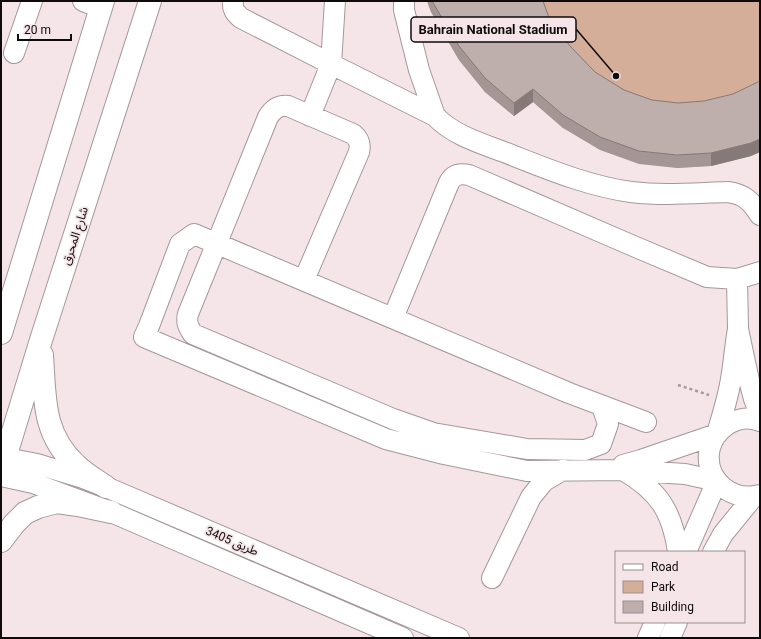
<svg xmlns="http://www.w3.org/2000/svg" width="761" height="639" font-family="Roboto,'Noto Sans Arabic',sans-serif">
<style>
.park{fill:#d4ae99}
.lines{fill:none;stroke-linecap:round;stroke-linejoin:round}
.minor-casing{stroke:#a6979a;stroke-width:22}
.major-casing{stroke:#a6979a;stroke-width:24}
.path{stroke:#a4989a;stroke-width:2.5;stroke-dasharray:3 3;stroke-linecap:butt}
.minor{stroke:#fff;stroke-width:20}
.major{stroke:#fff;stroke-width:22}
.wall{fill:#a39694}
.shaded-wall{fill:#857a78}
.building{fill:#beafac;stroke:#857a78}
.labels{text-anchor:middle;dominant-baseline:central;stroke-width:3.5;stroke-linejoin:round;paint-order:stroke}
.street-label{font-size:12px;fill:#0f0a0b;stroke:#f5e5e8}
.leader{fill:none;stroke:#0f0a0b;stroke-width:1.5}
.callout-dot{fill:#0f0a0b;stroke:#f5e5e8;stroke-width:1.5}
.callout{fill:#f5e5e8;stroke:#0f0a0b;stroke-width:1.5}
.callout-label{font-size:13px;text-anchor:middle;font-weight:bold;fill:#0f0a0b}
</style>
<rect width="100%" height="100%" fill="#f5e5e8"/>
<path class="park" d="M427,1h333v151l-9,4 -40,10 -34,2 -114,-40 -30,-26 -19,14 -29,-24 -26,-32 -28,-48z"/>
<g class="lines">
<defs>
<path id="minor" d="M83,1l18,7
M233,1c-1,8 2,12 8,17l90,46 4,-63
M404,1v9l15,60 16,46
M14,53l18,-52
M310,116l21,-52 104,52c18,19 45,27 69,36 41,16 83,34 127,40 32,4 64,1 97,0 16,2 23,9 32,23
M737,279l1,50 10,47 6,23 6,15
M304,280l55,-128c2,-8 0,-13 -6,-18l-65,-28c-9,-1 -15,3 -20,11l-80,197c-2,8 0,13 5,20l200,85 40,14 94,16 58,1 16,-6 7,-20 -6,-18
M393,318l55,-133c4,-10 11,-12 21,-10l162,70 76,32 30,2 23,-7
M760,421c-6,-2 -12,-3 -18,-2 -17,3 -31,17 -33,34 -3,29 24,49 51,42
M646,422l-77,-29 -375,-159 -14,10 -31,82 -5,11 242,102 58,15 83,17 96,-1 62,4 32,7
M1,457l36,7 46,14 23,9 353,151
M623,465l18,-5 76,-26c5,-18 11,-36 14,-55 3,-17 4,-34 7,-50
M623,470c36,21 49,41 55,82
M1,476l32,7 78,29 292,126
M686,552l31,-71
M713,552l10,-18 31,-38
M492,578l39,-81 13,-16 19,-11
M648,638l7,-16
M670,638l7,-16"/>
<path id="major" d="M1,333l102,-332
M42,355c3,42 0,79 34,110 9,9 20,15 30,22
M1,471l40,-131 109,-339
M1,541l13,-17 11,-11 13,-6 19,-5 21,3 33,7"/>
</defs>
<use href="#minor" class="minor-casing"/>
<use href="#major" class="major-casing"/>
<path class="path" d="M678,385l31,10"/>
<use href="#minor" class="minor"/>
<use href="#major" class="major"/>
</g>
<path class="wall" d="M427,1h116l5,14 22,31 25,26 29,18 127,66 -40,10 -34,2 -38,-4 -39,-14 -37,-22 -30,-26 -19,14 -29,-24 -26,-32 -28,-48z"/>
<path class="shaded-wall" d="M533,89v13l-19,14v-13z
M760,139v13l-9,4 -40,10v-13z"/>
<path class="building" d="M432,1h111l5,14 22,31 25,26 29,18 28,10 26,3 26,-2 29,-7 27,-13v58l-9,4 -40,10 -34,2 -38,-4 -39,-14 -37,-22 -30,-26 -19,14 -29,-25 -26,-32z"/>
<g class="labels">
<g class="street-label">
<text transform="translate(75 236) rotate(-72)">شارع المحرق</text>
<text transform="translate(232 541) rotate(23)">طريق 3405</text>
</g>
</g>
<path class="leader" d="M616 76L576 29"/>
<circle class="callout-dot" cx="616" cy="76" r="4"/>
<rect class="callout" x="411" y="17" width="165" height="25" rx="4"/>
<g class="callout-label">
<text x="493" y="34">Bahrain National Stadium</text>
</g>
<rect width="761" height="639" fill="none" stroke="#0f0a0b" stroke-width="4"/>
<rect x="615" y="551" width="130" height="72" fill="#f5e5e8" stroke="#998d90"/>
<rect x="623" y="564" width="20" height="6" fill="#ffffff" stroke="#998d90"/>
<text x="651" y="571" font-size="12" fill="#0f0a0b">Road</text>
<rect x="623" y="581" width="20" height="12" fill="#d4ae99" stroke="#998d90"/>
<text x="651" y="591" font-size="12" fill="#0f0a0b">Park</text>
<rect x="623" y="601" width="20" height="12" fill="#beafac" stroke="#998d90"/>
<text x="651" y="611" font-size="12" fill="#0f0a0b">Building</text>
<path d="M18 34v6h53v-6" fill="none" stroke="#0f0a0b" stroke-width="2"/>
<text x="24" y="34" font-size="12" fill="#0f0a0b" stroke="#f5e5e8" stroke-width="3" paint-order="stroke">20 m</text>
</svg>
